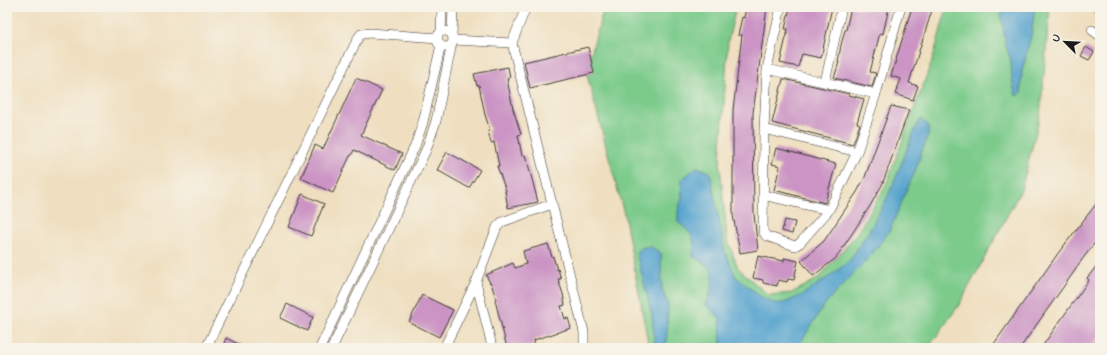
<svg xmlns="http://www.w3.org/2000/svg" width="1107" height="355" font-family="Mynerve,sans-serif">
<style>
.green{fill:#7ccb8b;stroke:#4c7454}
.water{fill:#55a3ce;stroke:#386075}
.building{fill:#cb94c4}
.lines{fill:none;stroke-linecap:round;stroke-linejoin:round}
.street-casing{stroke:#3c3935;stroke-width:10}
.street{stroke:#fff;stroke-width:9}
</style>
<rect width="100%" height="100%" fill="#f7f3e8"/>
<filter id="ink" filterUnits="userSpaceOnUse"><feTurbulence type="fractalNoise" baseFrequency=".025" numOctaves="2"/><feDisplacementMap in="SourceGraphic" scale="8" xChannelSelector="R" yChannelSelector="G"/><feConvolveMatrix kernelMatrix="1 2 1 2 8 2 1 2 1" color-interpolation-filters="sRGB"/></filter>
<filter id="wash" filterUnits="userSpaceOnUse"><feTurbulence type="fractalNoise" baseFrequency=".012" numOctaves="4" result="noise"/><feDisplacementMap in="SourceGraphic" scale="16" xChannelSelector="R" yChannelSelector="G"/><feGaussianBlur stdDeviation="0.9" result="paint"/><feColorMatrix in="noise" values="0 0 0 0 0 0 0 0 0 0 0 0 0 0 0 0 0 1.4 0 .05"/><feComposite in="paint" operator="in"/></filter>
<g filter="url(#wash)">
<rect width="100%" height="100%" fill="#efdfc0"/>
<path class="green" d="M604,7h132l-8,34 -8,123 7,75 11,29 30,27 24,-2 27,-15 36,-42 30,-49 48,-129 14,-51h103l-10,109 -19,74 -62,115 -31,43h-279l-24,-130 -39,-147z
M1085,7h15v10z"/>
<path class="water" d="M1002,7h33l-4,29 -9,35 -1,22 -5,3 -4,-16 -1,-19 -6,-18 -4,-33z
M921,119l8,7 -1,10 -6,15 -7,21 -8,17 -17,41 -17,23 -48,51 -28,44h-76l-1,-30 -14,-13c4,-11 12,-31 1,-40 -4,-3 -10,-6 -14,-8 2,-21 0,-22 -15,-35v-11l4,-14 -1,-17 16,-13 13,5 15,80 11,25 24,19 14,7h10l18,-8 35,-24 13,-11 19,-29 19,-35 12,-29 15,-38z
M643,247h8l10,6 1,36 6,15 -1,30 -2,14h-10l-3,-33 -16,-63z"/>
<g id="blocks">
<path class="building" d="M746,7h21l-14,106 1,101 4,36 -18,3 -7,-38v-105l9,-75h-4l4,-18 2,1z
M790,7h42l-11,51 -19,-4 -4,13 -18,-4 8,-34h-3z
M851,7l17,3 1,-3h20l-6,27 -3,-1 -10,39 6,1 -4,14 -38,-9 5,-16h-1l3,-17 4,-15h1z
M912,7h21l-24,76 9,3 -5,14 -18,-6 6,-15 -10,-3z
M588,47l6,26 -64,15 -6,-26z
M1086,47l8,5 -5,8 -8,-4z
M508,67l2,11 -3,1 6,30 8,25 -3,1 4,21 3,-1 3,9 10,38 -30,6 -3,-17h1l-9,-25h2l-5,-24 -3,1 -3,-12 2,-1 -5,-15 -6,-30 -2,1 -3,-12z
M356,78l26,12 -21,45 41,19 -7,16 -41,-20 -3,6h-1l-17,37 -32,-15 14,-33 8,4z
M783,79l66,15v1l15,4 -7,24 3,1 -7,20 -81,-21z
M891,106l18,4 -27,75 -12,21 -34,52 -23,18 -12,-15 23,-20 33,-49 8,-15z
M776,148l60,16 -11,39 -51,-13 6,-24 -8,-2z
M447,152l33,18 -11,18 -32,-18z
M302,194l22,10 -13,32 -22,-9z
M1100,199v37l-25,33h1l-56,79h-29l68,-96z
M785,220l10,2 -3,12 -10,-3z
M548,244l4,13 1,-1 4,14 1,-1 3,10h-3l5,15 2,11 -4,1 4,13 3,-1 3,10 -37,12 1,6 -16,2h-12l-12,-48 1,-1 -5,-16h-1l-4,-8 27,-12 2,5 11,-4 -3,-13z
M758,256l26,5v-3l14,3 -4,19 -6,-1 -1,3 -9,-2 -1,6 -14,-3v-3l-10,-2z
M1100,262v74l-9,12h-50l48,-68 -2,-2z
M422,295l31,15 -14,27 -30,-15z
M287,304l26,13 -6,14 -27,-13z
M226,338l21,10h-25z"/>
</g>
</g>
<g filter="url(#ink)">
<use href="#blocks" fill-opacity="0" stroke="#3c3935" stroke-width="1"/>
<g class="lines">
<defs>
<path id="street" d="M526,7l-14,36 72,289v16
M781,7l-14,62 -3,60 -1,102 3,5 29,10 5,-3 29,-33 28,-58 19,-58 25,-87
M1092,30l8,6
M437 39a8 8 0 1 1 16 0a8 8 0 1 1-16 0Z
M441,32l1,-25
M452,36l1,-29
M453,40l59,3
M767,69l109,25
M825,82l17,-75
M764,129l93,23
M763,195l66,15
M476,282l14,56 2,10
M206,348l152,-310 3,-4 9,-1 68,5
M320,348l95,-202 8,-24 18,-77
M332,348l94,-198 10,-29 16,-78
M444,348l32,-66 21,-55 5,-5 50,-18"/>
</defs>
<use href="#street" class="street-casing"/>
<use href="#street" class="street"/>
</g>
</g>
<rect width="1107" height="355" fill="none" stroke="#f7f3e8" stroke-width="24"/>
<g transform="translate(1065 42) rotate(294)" stroke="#f7f3e8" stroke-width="3" paint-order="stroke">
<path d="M0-3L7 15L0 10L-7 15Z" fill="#1c1c1c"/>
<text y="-6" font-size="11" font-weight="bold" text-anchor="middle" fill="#1c1c1c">U</text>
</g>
</svg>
